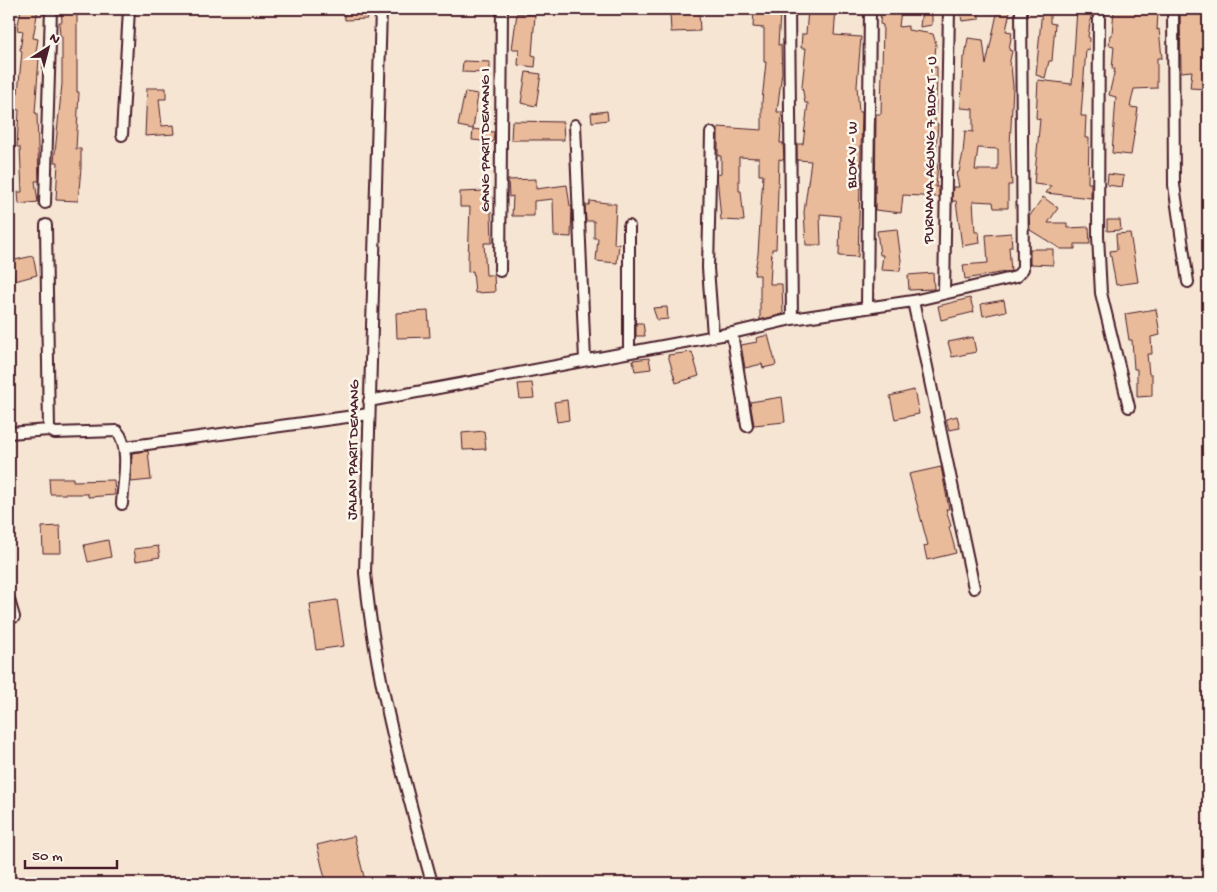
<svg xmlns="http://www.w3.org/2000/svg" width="1217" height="892" font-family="'Gochi Hand',sans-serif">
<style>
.building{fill:#e9bb9a;stroke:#4a1f2b;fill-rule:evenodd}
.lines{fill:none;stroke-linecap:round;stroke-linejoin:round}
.minor-casing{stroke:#4a1f2b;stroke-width:14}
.minor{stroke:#fbf7ec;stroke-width:10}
.labels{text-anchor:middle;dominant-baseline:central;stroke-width:5;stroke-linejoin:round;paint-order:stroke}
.street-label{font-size:15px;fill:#4a1f2b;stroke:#fbf7ec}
</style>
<rect width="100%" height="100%" fill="#f6e5d3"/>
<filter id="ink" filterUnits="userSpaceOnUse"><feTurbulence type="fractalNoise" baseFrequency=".02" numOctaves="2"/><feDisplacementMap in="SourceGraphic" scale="10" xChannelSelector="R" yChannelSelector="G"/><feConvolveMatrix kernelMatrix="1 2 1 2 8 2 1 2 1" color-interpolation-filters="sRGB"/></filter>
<g filter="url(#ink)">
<path class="building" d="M21,9h17l-5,29 5,1 -3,19h4l-4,55h2l2,68h-4l3,21 -19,2 -1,-12h4l-2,-45h-3l2,-37 -6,-1v-17l5,1 4,-42 -2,-1 3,-19 -6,-1z
M61,9h16v83h2l-3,57h5v19l-3,33 -22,-1 2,-38h-4l8,-78v-48h-2l-1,-14h3z
M344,9h23v10l-22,1z
M754,9h23v5h3l-2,31h3l1,27 -5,40h5l-2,31h3l1,17 -5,-1 -3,90h-4l-2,35h12l1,30 -23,6v-45h-6l4,-21 5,-79h-4v-17l-20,-1v34h2l3,30 -23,-1 -4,-45 4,-1v-18h-3v-29l44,3v-29l4,-39h-2v-34l-11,-1z
M808,9h28l-2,26 27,2 -4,49 2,26h3l-4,145 -19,-1 1,-40 -20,-2 1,31h-15l-2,-33 7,-51 -14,-1v-16h6l5,-41h-3l-3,-17 4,-38h-5l1,-14h4z
M881,9h20l-2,18 9,-1v4l25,4 3,10 -2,23h3v11l-2,45 3,1 -3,39h3l-2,24h3v10l-36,-2 -2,18 -26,-3 1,-96h5l2,-89 -3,-1z
M922,9h10v16l-12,2z
M960,9h19v10l-17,2z
M998,9l12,2 -4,20 6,1 -3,18 3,1 -3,14 2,1 2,20 -3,60 2,39h-4v23h-14l-1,-6 -20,-1 2,31h4l1,11 -18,3 -6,-45h-4l1,-14h6l-3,-14 3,-1 4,-19 2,-22 8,1v-23l-12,-1 2,-51h2l3,-19 15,2 3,25zM978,148l20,1v21h-23z
M1042,9h8v14l5,1 -3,37h-3l-4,17 -9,-3z
M1077,9h15l-4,28 2,1 -1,12 -3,-1 -5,67h5l-1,22h4l-1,45h3v15l-45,-5 5,-7 -17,-2 6,-65 -4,-1 2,-38 34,4z
M1114,9h24v4h20l-1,17 2,-1 3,29h-5v30l-23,1 -4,18 8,1 -7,47 -19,-2 4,-56 -7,-2 6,-26h-3l2,-23 -5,-1 1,-10h2z
M1180,10l28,1 -2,78 -16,-1 2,-17 -11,1z
M699,12l1,19 -29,1 -1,-19z
M517,13l18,2 -3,40 4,1 -1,11 -17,-2 1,-16h-7z
M463,61l27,1v11l-28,-1z
M526,72l15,2 -5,32 -15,-3z
M147,88h19v11h-7l3,27 12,-1 1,9 -30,2z
M465,92l13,2 -5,35 -15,-3z
M607,111l1,9 -16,2 -1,-9z
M512,121l51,1 1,18h-53z
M473,129l21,3 -1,10 -21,-2z
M1108,174l16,2 -2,11 -15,-2z
M536,179v10l31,-4 3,21h2l-1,31 -17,-1 -1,-37 -19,2v15h-22l1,-20 -4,1 -1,-17z
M485,191v20h6l1,32h-8l2,32h8l1,17 -20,1 -2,-22 -5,1v-12l2,-53h-10v-15z
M1043,197l15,11 -10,15h19v5l22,-1 1,17h-15v5h-14l-31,-19 -1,-13z
M590,201l26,3 -2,40h5l-2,19 -21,-2 2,-23h-4v-17h-8l-1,-16h4z
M1107,220h13l1,10 -14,1z
M897,229l4,31 -1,11 -19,-1 2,-15h-3l-3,-24z
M1011,233l1,14h-3l2,24 -46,8 -2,-14 25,-2 -2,-28z
M1130,233l8,49 -22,3 -6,-34 7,-1 -1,-16z
M1030,249h23v16l-23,-1z
M33,256l4,19 -22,6 -5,-20z
M933,273l1,16 -25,1 -1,-15z
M970,298l4,14 -33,8 -3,-14z
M1004,300l2,11 -23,5 -2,-12z
M667,307l1,12 -11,1 -4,-12z
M1156,309l4,26 -9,2 1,17h-5l2,20h3v22l-15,1v-28h-3l-2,-29h-3l-4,-26z
M428,311l2,26 -33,1 -1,-25z
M636,323h7l2,13h-9z
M768,335l8,30 -13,3 -1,-4 -17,4 -4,-23 16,-3 -1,-4z
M973,337l3,15 -24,5 -4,-15z
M692,352l7,24 -23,7 -8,-28z
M649,358l2,11 -16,2 -2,-11z
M532,383l2,15 -14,1 -2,-15z
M914,390l5,24 -24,5 -5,-23z
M782,397l3,25 -31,3 -4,-23z
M567,400l2,20 -12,2 -3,-20z
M957,416l3,12 -11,2 -3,-11z
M484,431l2,18 -23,1 -1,-17z
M148,451l3,29 -20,2 1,-29z
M941,467l8,42h-3l5,17 -2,1 7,26 -29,7 -3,-14 4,-1 -19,-71z
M49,478h24v3l41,-1 1,15 -27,2v-3h-38z
M60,526l1,27h-18l-1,-26z
M108,540l3,17 -23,5 -4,-17z
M158,546l2,11 -24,4 -2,-12z
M337,600l7,46 -28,4 -7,-46z
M354,836l11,45 -10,2h-29l-9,-38z"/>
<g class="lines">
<defs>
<path id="minor" d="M381,9l-16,564c10,106 39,208 67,310
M789,9l3,310
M1099,9l-1,227 3,57 28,114
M1173,9l1,176 14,97
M575,125l10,235
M711,133l-3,135 5,67
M122,135l7,-126
M45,203l6,-194
M46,225l3,205 6,3 62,-2c14,15 6,53 5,73
M500,271l2,-262
M944,293l5,-284
M913,301l61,287
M867,308l3,-299
M732,333l15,93
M629,351v-125
M369,401l363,-68 60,-14 121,-18 103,-24 7,-8 -2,-260
M9,433l40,-3
M125,447l244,-33
M9,600l5,17"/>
</defs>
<use href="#minor" class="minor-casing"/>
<use href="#minor" class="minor"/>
</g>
</g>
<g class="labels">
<g class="street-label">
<text transform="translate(486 140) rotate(-90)">GANG PARIT DEMANG I</text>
<text transform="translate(931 150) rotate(-89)">PURNAMA AGUNG 7 BLOK T - U</text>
<text transform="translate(853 155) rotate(-89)">BLOK V - W</text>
<text transform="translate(354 450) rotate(-89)">JALAN PARIT DEMANG</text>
</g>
</g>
<rect width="1217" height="892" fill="none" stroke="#fbf7ec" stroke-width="30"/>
<rect x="15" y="15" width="1187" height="862" fill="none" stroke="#4a1f2b" stroke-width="2" filter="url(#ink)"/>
<g transform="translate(48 48) rotate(36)" stroke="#fbf7ec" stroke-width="4" paint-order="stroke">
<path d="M0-4L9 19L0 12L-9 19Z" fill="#4a1f2b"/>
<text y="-8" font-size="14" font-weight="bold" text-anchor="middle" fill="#4a1f2b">N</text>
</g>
<path d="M25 860v8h92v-8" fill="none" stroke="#4a1f2b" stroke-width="2.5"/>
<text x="32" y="860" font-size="15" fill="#4a1f2b" stroke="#fbf7ec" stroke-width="4" paint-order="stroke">50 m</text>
</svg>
